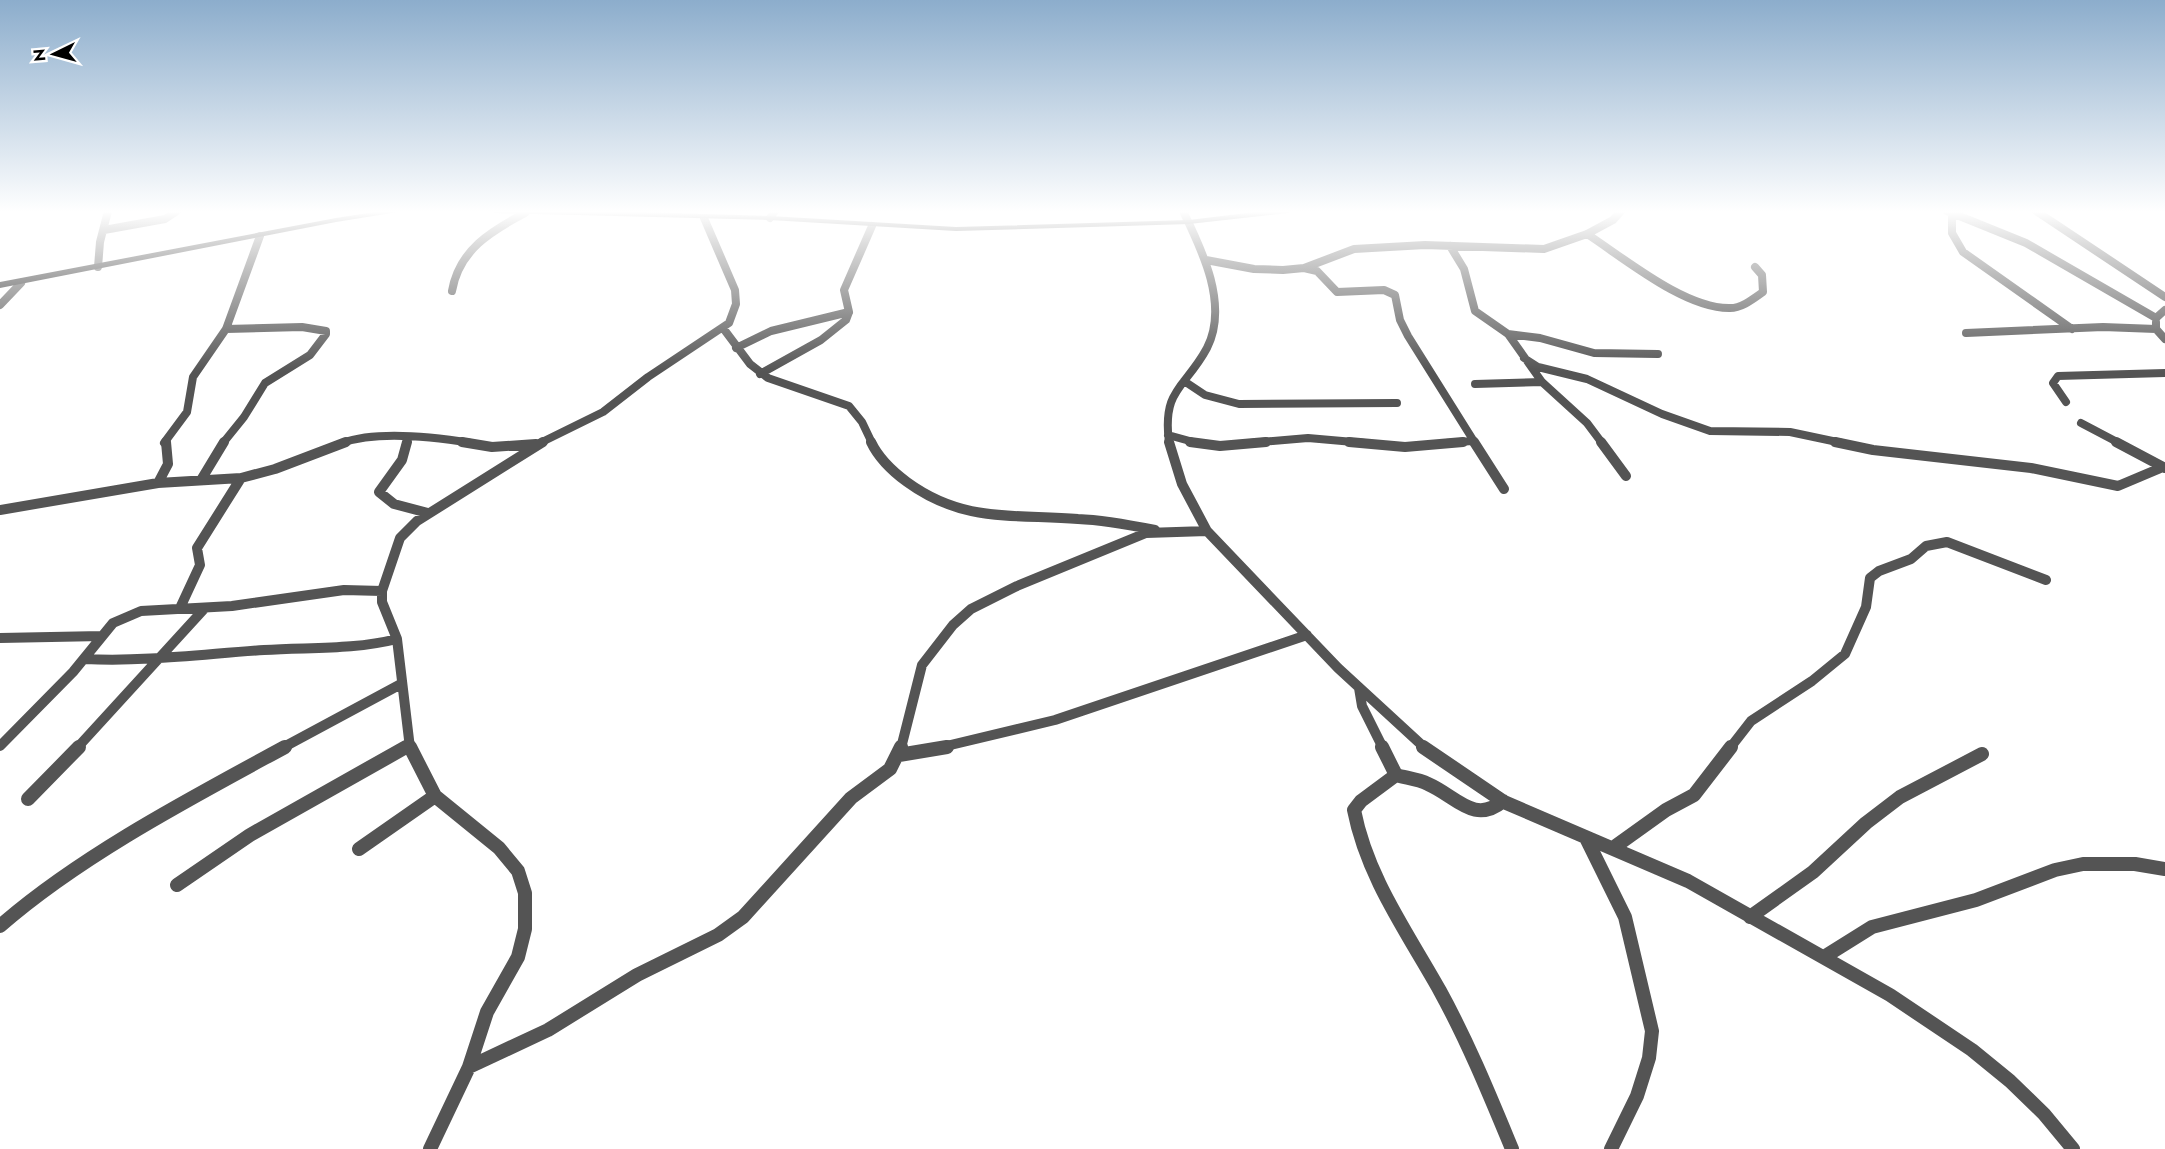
<svg xmlns="http://www.w3.org/2000/svg" width="2165" height="1149" font-family="Jost,sans-serif">
<style>
.lines{fill:none;stroke-linecap:round;stroke-linejoin:round}
.street-far2{stroke:#545454;stroke-width:8}
.street-far1{stroke:#545454;stroke-width:10}
.street{stroke:#545454;stroke-width:14}
.secondary{fill:#212121;fill-rule:evenodd}
</style>
<rect width="100%" height="100%" fill="#fff"/>
<g class="lines">
<path class="street-far2" d="M1947,211l79,32 130,75
M2036,211l129,86
M1952,213v20l11,19 109,77
M770,218l5,-7
M104,230l61,-11 12,-8
M1587,234c37,24 98,75 143,74 12,0 23,-9 33,-16l-1,-17 -7,-8
M1450,246l14,23 11,42 33,23 34,48 45,41 15,20
M1206,260l48,9 29,1 21,-2 50,-19 71,-4 119,4 43,-15 26,-14 8,-9
M98,267l2,-25 8,-31
M1304,268l13,3 20,21 47,-2 11,5 5,25 8,16 67,107
M452,291c7,-41 39,-60 73,-78
M0,305l21,-22
M2156,318l9,-8
M2156,322v7l9,10
M723,328l27,36 18,14 81,28 13,16 10,21
M1966,333l137,-6 53,2
M1508,334l32,4 54,15 64,1
M736,348l35,-17 78,-19
M1524,358l14,9 49,12 75,35 48,17 80,1 52,11
M760,374l61,-34 25,-20 3,-8 -5,-22 28,-64
M1184,381l21,14 34,9 158,-1
M1475,384l67,-2
M2066,402l-13,-19 5,-7 107,-3
M2081,423l38,20
M1168,435l29,8
M164,443l23,-31 6,-35 33,-48 34,-93
M223,443l21,-26 21,-34 45,-28 16,-21v-3l-24,-4 -76,2
M342,443c36,-13 92,-6 129,0
M407,443v-6
M540,443l63,-31 45,-35 81,-54 7,-19 -1,-14 -31,-72
M1169,443c-7,-55 16,-54 38,-95 22,-43 -5,-98 -24,-137
M1250,443l58,-5 57,5
M1446,443l26,-2"/>
<path class="street-far1" d="M407,442l-5,18 -23,32 15,12 34,9
M462,442l30,5 44,-3
M871,442c8,17 21,29 36,40 56,41 106,32 171,37 26,1 52,6 77,11
M1169,442l13,42 25,47 131,137 87,80
M1190,442l30,4 46,-4
M1349,442l56,5 58,-5
M1474,442l30,47
M1601,442l25,34
M1835,442l38,8 158,18 87,18 45,-19
M2116,442l49,26
M201,480l23,-38
M158,483l10,-19 -2,-22
M0,510l158,-27 83,-5 34,-9 71,-27
M180,608l20,-43 -3,-17 44,-70
M0,638l102,-2
M85,659c60,3 119,-5 179,-9 45,-3 89,0 133,-11
M1359,688l3,18 21,42
M0,746l73,-74 40,-49 28,-12 91,-5 112,-16 38,1
M77,748l128,-140
M282,748l119,-64
M404,748l5,-3
M410,748l-13,-109 -15,-37v-11l18,-53 17,-17 126,-79
M901,748l21,-83 31,-40 18,-16 46,-23 129,-53 61,-2
M938,748l117,-28 252,-85
M1730,748l21,-27 61,-40 33,-27 21,-47 4,-29 9,-7 32,-12 15,-13 21,-4 99,38"/>
<path class="street" d="M410,747l25,49 64,52 19,23 7,22v36l-7,28 -31,55 -18,55 -39,82
M1382,747l14,28 -35,26 -7,9c13,67 53,122 86,181 28,51 50,105 72,158
M1423,747l81,55 184,79 202,114 82,55 38,31 34,33 29,35
M899,755l48,-8
M1396,775c10,3 22,4 32,9 28,12 46,41 75,17
M28,799l51,-52
M1586,838l39,79 27,114 -3,27 -12,38 -26,53
M1613,848l53,-38 28,-15 37,-48
M359,849l76,-53
M177,885l73,-50 156,-88
M1750,917l63,-45 53,-49 34,-26 82,-43
M0,926c80,-70 191,-128 285,-179
M1824,957l48,-30 104,-27 79,-30 28,-6h52l30,5
M469,1067l79,-37 89,-55 81,-40 25,-18 108,-119 39,-29 11,-22"/>
<path class="secondary" d="M380,211h24l-68,11 -336,66v-6l336,-64z
M490,211h115l165,5 186,11 233,-7 74,-9h29l-4,2 -99,11 -233,7 -186,-11 -276,-7z"/>
</g>
<linearGradient id="sky" x2="0" y2="1"><stop stop-color="#8cadcc"/><stop offset="0.57" stop-color="#fff"/><stop offset="1" stop-color="#fff" stop-opacity="0"/></linearGradient>
<rect width="2165" height="372" fill="url(#sky)"/>
<g transform="translate(54 54) rotate(265)" stroke="#ffffff" stroke-width="4.5" paint-order="stroke">
<path d="M0-4.5L10 22L0 15L-10 22Z" fill="#000000"/>
<text y="-9" font-size="16" font-weight="bold" text-anchor="middle" fill="#000000">N</text>
</g>
</svg>
